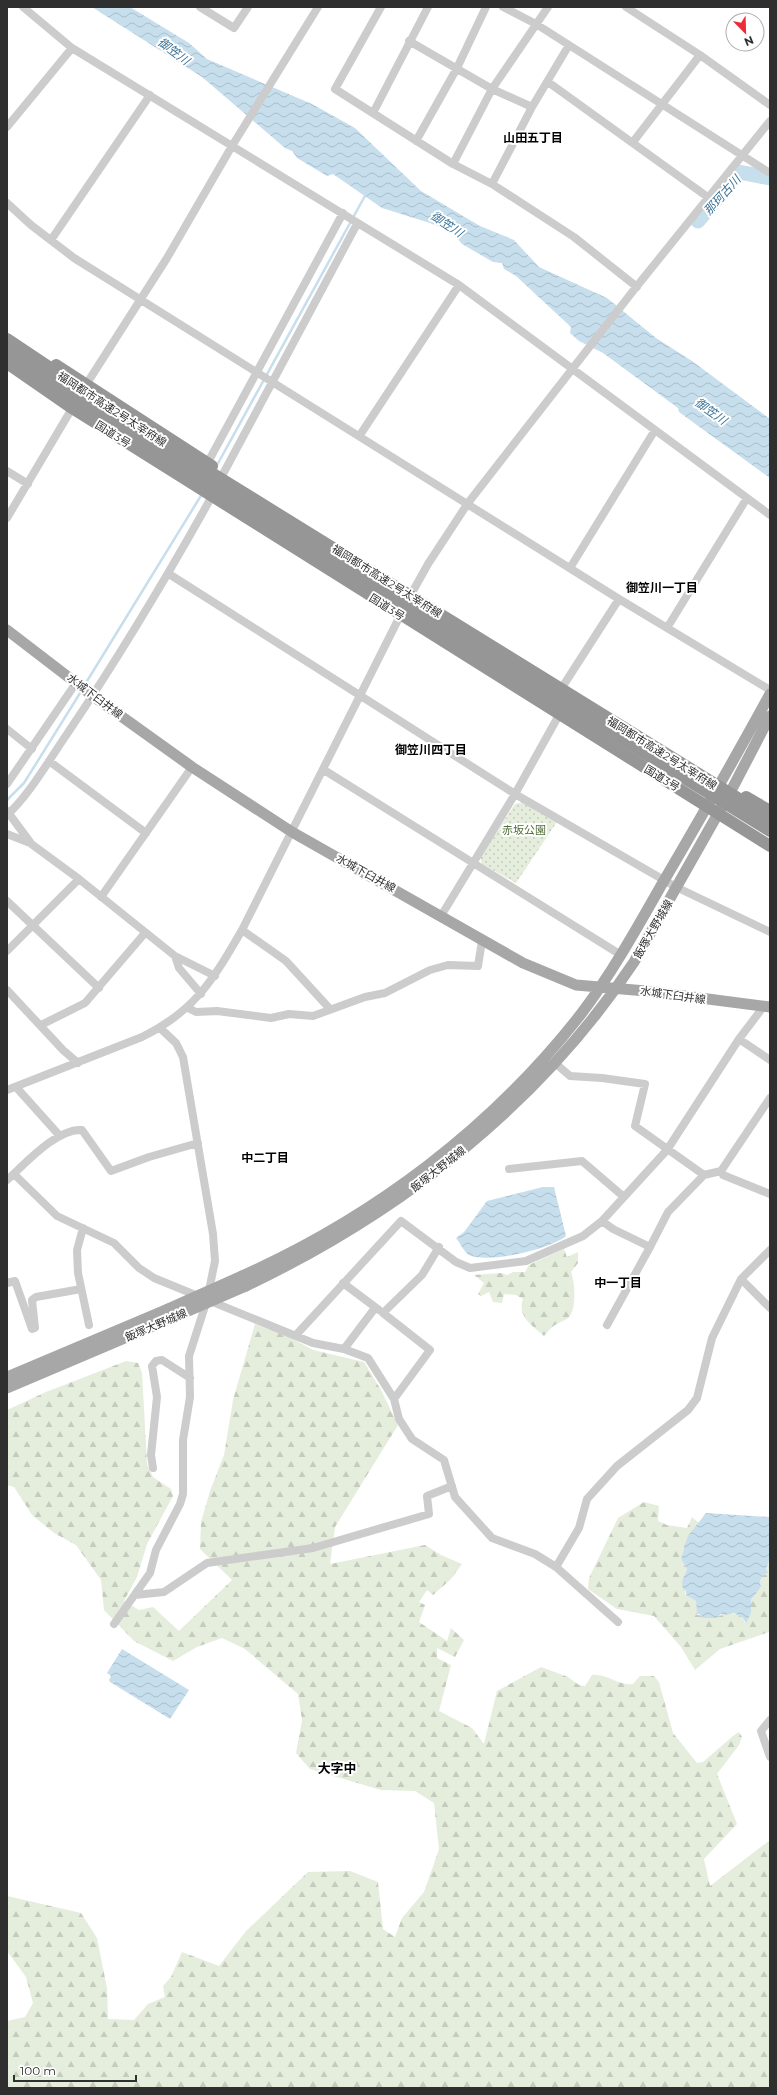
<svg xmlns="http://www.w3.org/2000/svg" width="777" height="2095" font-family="Montserrat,'Noto Sans JP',sans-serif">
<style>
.forest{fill:url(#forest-firs)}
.park{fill:url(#park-dots)}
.water{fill:url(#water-waves)}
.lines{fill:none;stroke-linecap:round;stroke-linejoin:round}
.stream{stroke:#c7deed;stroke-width:2.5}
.river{stroke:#c7deed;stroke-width:15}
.minor{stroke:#ccc;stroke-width:8}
.major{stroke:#a7a7a7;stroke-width:11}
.highway{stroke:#969696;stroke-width:12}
.major-bridge{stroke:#a7a7a7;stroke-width:11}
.highway-bridge{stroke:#969696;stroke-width:12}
.labels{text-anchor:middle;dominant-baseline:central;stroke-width:4;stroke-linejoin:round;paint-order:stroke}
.street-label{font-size:11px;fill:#2f2f2f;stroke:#fff}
.park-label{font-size:11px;fill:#516d3a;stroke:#fff}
.water-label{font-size:12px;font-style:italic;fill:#397195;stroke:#fff}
.neighbourhood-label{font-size:12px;font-weight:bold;fill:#000;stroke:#fff}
.quarter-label{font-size:13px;font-weight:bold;fill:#000;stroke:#fff}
</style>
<defs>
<pattern id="forest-firs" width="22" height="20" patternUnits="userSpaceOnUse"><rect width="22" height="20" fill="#e5eddc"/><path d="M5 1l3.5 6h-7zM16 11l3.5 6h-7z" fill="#c5ccbd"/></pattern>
<pattern id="park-dots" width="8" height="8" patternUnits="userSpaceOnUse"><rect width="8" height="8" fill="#e5eddc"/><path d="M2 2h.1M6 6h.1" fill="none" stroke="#c5ccbd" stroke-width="1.8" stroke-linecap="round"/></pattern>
<pattern id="water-waves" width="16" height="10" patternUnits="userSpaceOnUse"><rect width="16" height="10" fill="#c7deed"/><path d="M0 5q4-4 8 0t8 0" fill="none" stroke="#abbfcc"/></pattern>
</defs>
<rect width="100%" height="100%" fill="#fff"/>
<path class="forest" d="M564,1249l3,8 11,-5v11l-7,9c4,10 6,38 -3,46 -4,3 -8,4 -13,7 -4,2 -8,8 -11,11 -12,-11 -27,-19 -21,-37l-7,-4 -12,-1 -2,9 -9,-1 -4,-10 -8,4 -3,-2 6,-11 -10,-8 27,-2 6,2 6,-3h12l4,-7z
M255,1324l34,13 24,13 51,12 17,28 17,35 -63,102 -5,37 95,-19 16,10 21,9 -11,15 -18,16 -6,-5 -8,12 6,3 -6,17 28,19 4,-13 13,12 -9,17 -18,-9v10l14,7 -12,46 33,17 12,16 13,-53 44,-24 27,10 11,8 6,1 7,-11c15,-2 26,11 41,9l7,-8h14l5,6 14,51 24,30 6,-1 30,-26 6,-4 3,5 -3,8 -22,29 20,50 -33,35 6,27 60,-46v248h-763v-67l18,-4 8,-14 -7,-26 -19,-26v-55l74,17 16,25 10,50 1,31 26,1 14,-16 17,-7 -2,-11 8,-9 11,-25 37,14 27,-35 62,-59 42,-1 28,11 5,47 12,8 7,-19 22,-26 15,-43 -5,-46 -19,-12 -34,-1 -71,-21 -14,-16 6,-33 -4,-26 -53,-45 -23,-11 -25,9 -24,14 -39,-20 -30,-31 -3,-30 -25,-35 -22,-12 -22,-18 -18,-28 -7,-2v-75l39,-18 80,-31 12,2 4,10 5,91 6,13 18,12 2,7 -26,48 -10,33 -13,24 15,9 14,-3 26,24 53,-51 -32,-31 1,-27 9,-31 14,-36 9,-55z
M644,1502l15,4 -1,15 9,4 20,3 5,-11 7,6 -11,16 -7,20 6,10 -5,12 4,9 -1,4 11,7 2,12 -2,2c4,-1 6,3 11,3 15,1 21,-11 36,0l2,5 6,-10v-13l10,-13 -1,-6 3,-6 4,-1 -1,-5 4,-11 -1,74 -49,17 -25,21 -14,-23 -27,-31 -37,-7 -29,-20 1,-11 29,-60z"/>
<path class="park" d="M523,802l34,20 -41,61 -34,-19 -2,-7 35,-53z"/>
<path class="water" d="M92,7h38l59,36 18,16 105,45 43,24 66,63 59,35 34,14 25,27 68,31 49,40 36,23 78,58v59l-91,-66 -1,-4 -75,-55 -24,-12 -9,-8 1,-6 -55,-51 -12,-7 -2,-6 -9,-1 -31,-18 -9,-11 -23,-10 -48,-15 -49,-34 -6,2 -30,-18 -5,-7 -7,-3 -83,-71z
M543,1187h11l12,49c-15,13 -78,28 -97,19 -5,-3 -9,-12 -13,-17l8,-6 23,-31z
M706,1513l64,4v41l-4,11 2,4 -5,2 -3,6 1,6 -10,13v13l-5,10 -3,-5 -9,-5 -9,2 -4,-1 -5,4h-13l-4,-4h-4l2,-1 -1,-12 -10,-6v-5l-3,-1 -1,-8 5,-12 -6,-10 7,-23z
M122,1649l67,41 -19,29 -60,-37 -1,-2 2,-4 -4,-3z"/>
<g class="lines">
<path class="stream" d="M216,467l150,-273
M84,686l118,-192
M7,800l17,-17 58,-93"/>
<path class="river" d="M698,221l41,-49 31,6"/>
<path class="minor" d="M23,7l49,41 387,237 311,230
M200,7l34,21 14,-21
M381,7l-46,82 118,75 39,20 82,53 63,50
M503,7l33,17 234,149
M626,7l74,48 70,50
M409,41l83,48 40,18
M548,82l161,116
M373,113l55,-106
M7,127l65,-79
M416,141l41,-73 29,-61
M633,142l67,-87
M453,164l39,-75 56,-82
M492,184l40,-77 37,-62
M7,203l24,22 43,33 545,341 151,91
M51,240l99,-145
M84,388l83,-130 65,-112 86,-139
M360,435l99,-150
M207,464l136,-251
M7,471l21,13
M223,474l134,-250
M7,518l67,-113
M570,568l85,-138
M169,574l346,220 161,93 94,45
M408,600l20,-36 40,-61 165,-212 137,-170
M667,628l80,-130
M563,686l56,-87
M7,729l25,20
M49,761l97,72
M324,770l297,185
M7,784l69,-101
M7,811l23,31
M7,815c23,-21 42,-55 60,-81 52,-77 100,-157 145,-238
M7,834l23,9 49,36 96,77 40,20
M101,897l91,-130
M7,901l92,87
M441,916l74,-122 44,-79
M242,930l44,31 44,48
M7,951l72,-72
M175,956l4,12 22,26
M7,990l56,60 15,13
M188,1008l8,4 21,-1 54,7 18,-4 24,2 52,-19 20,-4 45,-23 18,-5 30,1 4,-25
M41,1025l44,-22 60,-70
M739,1039l31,21
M555,1063l15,13 32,2 43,6 -10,42 69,49
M16,1087l43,48
M7,1090l135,-53c53,-26 71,-57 100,-107l161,-320
M509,1169l73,-8 42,36
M721,1171l49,-73
M14,1174l43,42 57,27 25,25 15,10 159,65 31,6 24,9 26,41 5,20 13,20 32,21 11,37 37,41 43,16 21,13 62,55
M7,1180c18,-16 50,-52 75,-50l29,41 38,-14 49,-14
M602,1221l11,8 37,18 18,-35 36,-37 17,-4 2,4 47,19
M83,1228l-6,22 1,23 11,52
M741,1279l29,29
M7,1283l8,-2 17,48 3,-1 -3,-28 4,-3 45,-8
M343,1283l36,27
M607,1325l43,-78
M296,1335l105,-114 55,41 14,6 56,-7 57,-25 19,-15 65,-71 72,-111 25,-33
M344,1349l31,-41
M394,1399l36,-49 -47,-37 39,-38 17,-28
M153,1468l-2,-13 6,-58 -5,-31 4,-5 6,-1 28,18
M556,1567l23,-39 8,-29 30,-33 71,-56 9,-12 15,-60 29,-59 29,-29
M135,1595l29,-3 43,-29 106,-15 116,-34 -2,-18 25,-10
M114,1624l36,-51 6,-23 24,-46 3,-10v-54l7,-43 -1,-41 18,-56 8,-39 -2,-27 -30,-177 -7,-14 -16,-15
M770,1720l-9,11 9,26"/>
<path class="major" d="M7,630l86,66 99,71 100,65 231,131 53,22 70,6 124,16
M242,1276c132,-59 250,-148 339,-262 31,-41 56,-86 81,-130 37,-63 73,-126 108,-190
M246,1286c155,-74 293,-181 388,-324l98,-173 38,-73
M7,1377l161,-68
M7,1388l165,-70"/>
<path class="highway" d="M7,363l65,45 698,438
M56,365l156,101
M746,797l24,14"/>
<path class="major-bridge" d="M168,1309l74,-33
M172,1318l74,-32"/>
<path class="highway-bridge" d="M7,339l148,99 615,380
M7,352l140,94 623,385"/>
</g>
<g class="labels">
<g class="street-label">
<text transform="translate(112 409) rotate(33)">福岡都市高速2号太宰府線</text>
<text transform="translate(113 434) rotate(32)">国道3号</text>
<text transform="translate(387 581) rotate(32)">福岡都市高速2号太宰府線</text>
<text transform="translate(387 607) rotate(32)">国道3号</text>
<text transform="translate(95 696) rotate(37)">水城下臼井線</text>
<text transform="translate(662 753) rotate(32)">福岡都市高速2号太宰府線</text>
<text transform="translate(662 778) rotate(31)">国道3号</text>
<text transform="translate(366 873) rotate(29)">水城下臼井線</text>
<text transform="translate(653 929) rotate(-60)">飯塚大野城線</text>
<text transform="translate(673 995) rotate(8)">水城下臼井線</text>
<text transform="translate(438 1169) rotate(-38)">飯塚大野城線</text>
<text transform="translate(156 1325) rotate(-23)">飯塚大野城線</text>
</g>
<g class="park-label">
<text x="524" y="830">赤坂公園</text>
</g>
<g class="water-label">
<text transform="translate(174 51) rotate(37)">御笠川</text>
<text transform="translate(722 195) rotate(-48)">那珂古川</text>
<text transform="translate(447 224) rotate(34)">御笠川</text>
<text transform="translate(711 411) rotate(35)">御笠川</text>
</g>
<g class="neighbourhood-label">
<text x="533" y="137">山田五丁目</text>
<text x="662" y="587">御笠川一丁目</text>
<text x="431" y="749">御笠川四丁目</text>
<text x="265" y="1157">中二丁目</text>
<text x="618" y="1282">中一丁目</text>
</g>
<g class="quarter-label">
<text x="337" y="1768">大字中</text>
</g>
</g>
<rect width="777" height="2095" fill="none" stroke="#2f2f2f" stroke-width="16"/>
<g transform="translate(745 32) rotate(157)"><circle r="19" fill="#ffffff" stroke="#acacac"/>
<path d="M0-3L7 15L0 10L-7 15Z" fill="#ed2a37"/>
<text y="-6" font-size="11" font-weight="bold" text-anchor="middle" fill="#2f2f2f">N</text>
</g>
<path d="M14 2075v6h122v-6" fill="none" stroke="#2f2f2f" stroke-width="2"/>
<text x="20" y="2075" font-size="12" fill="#2f2f2f" stroke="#ffffff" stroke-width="3" paint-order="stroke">100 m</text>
</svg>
